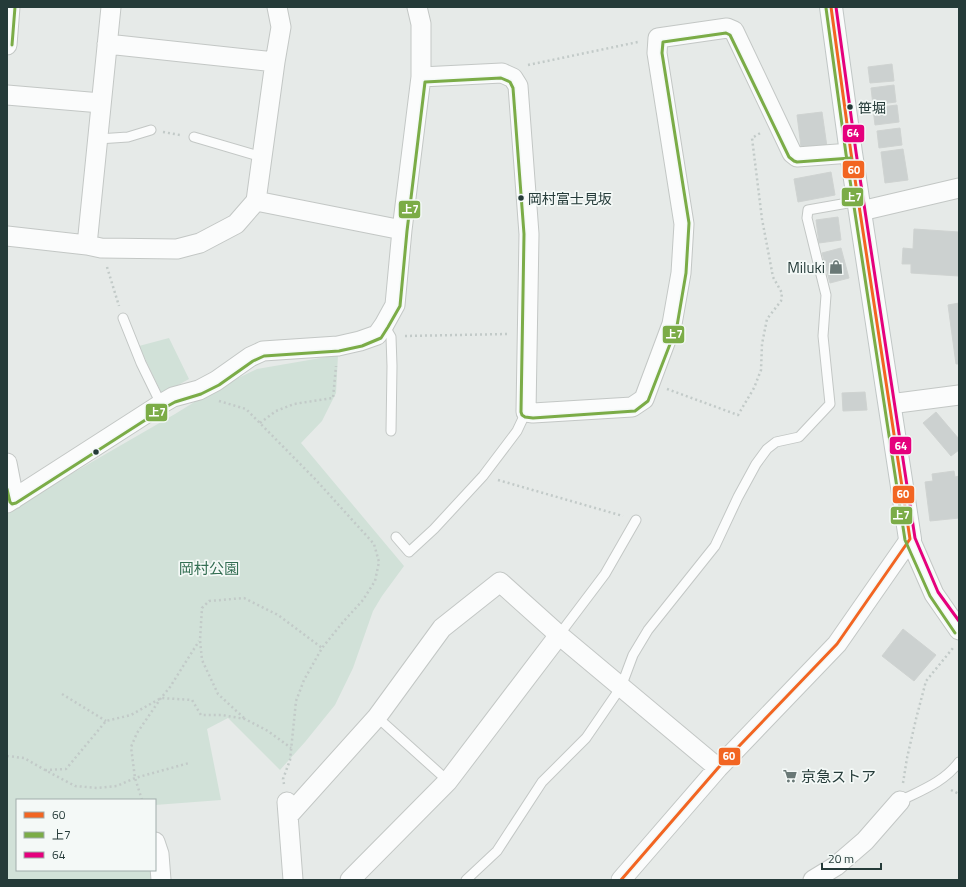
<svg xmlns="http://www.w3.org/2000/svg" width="966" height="887" font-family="'Titillium Web','Noto Sans JP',sans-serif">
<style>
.green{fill:#d1e1d8}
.building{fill:#ccd1d0;stroke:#cfd3d1}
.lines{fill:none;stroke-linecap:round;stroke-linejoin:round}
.lane-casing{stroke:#c3c7c5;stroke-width:11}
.street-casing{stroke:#c3c7c5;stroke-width:21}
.secondary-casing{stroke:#c1c7c6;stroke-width:24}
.path{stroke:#c2cac8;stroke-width:2.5;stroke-dasharray:2 3;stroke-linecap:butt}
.lane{stroke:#fbfcfc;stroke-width:9}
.street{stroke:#fbfcfc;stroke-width:19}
.secondary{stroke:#fbfcfc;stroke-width:22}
.bus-1-casing{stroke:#f4f9f7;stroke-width:6}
.bus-2-casing{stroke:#f4f9f7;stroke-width:6}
.bus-3-casing{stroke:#f4f9f7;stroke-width:6}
.bus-1{stroke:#f26522;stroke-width:3}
.bus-2{stroke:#7bac47;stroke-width:3}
.bus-3{stroke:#e5007d;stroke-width:3}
.bus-dot{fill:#253b39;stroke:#f4f9f7;stroke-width:1.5}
.labels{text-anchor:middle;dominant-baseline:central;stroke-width:3.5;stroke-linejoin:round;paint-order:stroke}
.bus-label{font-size:14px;fill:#253b39;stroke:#f4f9f7;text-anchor:start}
.poi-label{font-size:15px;fill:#253b39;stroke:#f4f9f7;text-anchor:end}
.park-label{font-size:15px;fill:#346e53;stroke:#f4f9f7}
.line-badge{stroke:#f4f9f7;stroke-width:1.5}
.badge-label{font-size:11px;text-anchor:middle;font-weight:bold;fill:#fff}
</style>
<rect width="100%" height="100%" fill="#e6eae8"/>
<path class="green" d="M169,338l20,41 -27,15 -23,-48z
M338,355l-2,38 -14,28 -21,22 103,123 -22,30 -9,15 -20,57 -18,37 -30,37 -25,28 -52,-52 -21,11 14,71 -66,5v-5h-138v70h138l2,10h-150v-369l168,-97 42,-26 40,-19z"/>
<path class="building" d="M892,64l2,17 -24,2 -2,-16z
M894,85l2,17 -23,3 -2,-17z
M897,105l2,17 -24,3 -2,-17z
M822,112l5,35 -21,2v-3l-5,1 -4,-32z
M900,128l2,17 -23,3 -2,-17z
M903,149l5,31 -23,3 -4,-31z
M831,172l4,23 -37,7 -4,-23z
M838,217l3,23 -22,3 -3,-23z
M914,229l45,3v44l-48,-3v-9h-9l1,-16 10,1z
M841,248l8,30 -19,5 -8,-30z
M959,303v61h-3l-8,-59z
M865,392l2,18 -24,1 -1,-18z
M936,412l23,27v11l-8,6 -28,-33z
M954,471l1,6 4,-1v42l-29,3 -5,-39 8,-1 -1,-7z
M903,629l33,26 -22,26 -32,-25z"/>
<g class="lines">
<defs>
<path id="lane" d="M194,137l68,20
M98,139l30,-2 23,-7
M123,318l18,45 20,41
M384,325l7,12 1,29 -1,65
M396,537l13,15 25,-23 49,-53 34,-45 9,-19
M559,635l46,-61 31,-54
M377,717l71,64
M900,801c22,-11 44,-19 59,-39
M466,880l31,-29 45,-69 44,-44 35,-51 12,-32 15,-25 67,-84 23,-49 18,-33 11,-15 9,-7 23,-5 31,-33 -7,-68 3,-41 -19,-77 1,-8 51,-9"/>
<path id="street" d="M107,44l168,18
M7,45l3,-38
M421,77l81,-4 11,5 5,8 11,148 -3,178 7,1 99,-6 12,-8 28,-75 9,-51 3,-49 -27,-171 1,-15 69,-10 7,3 58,122 5,4 54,-4
M7,95l94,8
M256,201l146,29
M861,211l98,-23
M7,236l80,9 14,3 76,1 23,-6 36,-19 20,-23 19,-139 6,-35 -4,-20
M87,245l24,-238
M890,404l69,-9
M7,463l7,36
M7,503l154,-99 12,-7 26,-7 17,-9 34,-24 13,-6 75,-5 22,-5 17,-6 7,-10 11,-20 7,-75 19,-153v-53l-4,-17
M910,539l24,55 25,36
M287,802l6,78
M289,815l88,-98 65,-89 58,-46 59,53 159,133
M155,842l4,12 2,26
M350,880l98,-99 111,-146
M621,880l97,-112 119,-124 73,-105
M813,880l23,-14 29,-25 35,-40"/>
<path id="secondary" d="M831,7l20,146 59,386"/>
</defs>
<use href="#lane" class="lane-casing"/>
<use href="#street" class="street-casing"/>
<use href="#secondary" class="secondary-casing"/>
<path class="path" d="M528,65l110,-23
M163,132l17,3
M107,267l12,39
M405,336l103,-2
M667,389l71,26 16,-27 7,-18 1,-26 5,-25 14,-18 1,-8 -9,-16 -11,-58 -10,-81 10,-6
M219,401l27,8 70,71 58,64 5,18 -4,19 -12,19 -20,22 -21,26 -18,32 -8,21 -6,59 -7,19 1,5
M260,423l16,-12 18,-7 39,-6 3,-32
M498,480l125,36
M62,694l44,27
M244,718l-26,-24 -16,-34 -2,-20 2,-32 7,-7 35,-3 34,17 44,33
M7,756l17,2 21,12 30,16 22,2 20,-2 18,-8 54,-15
M45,770l21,-1 40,-48 25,-6 30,-17 31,2 9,15h21l23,4 23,12 23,17
M903,783l4,-25 9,-39 10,-38 27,-33
M951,790l8,4
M142,800l-7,-22 -4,-31 6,-14 24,-35 9,-11 29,-46"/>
<use href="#lane" class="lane"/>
<use href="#street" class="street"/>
<use href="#secondary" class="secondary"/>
<defs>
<path id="bus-1" d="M621,880l97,-112 119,-124 73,-105 -59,-386 -20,-146"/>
<path id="bus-2" d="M826,8l20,146 59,386 25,56 25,37
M12,45l3,-38
M7,489l3,13 2,2 4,-1 148,-95 11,-6 26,-8 18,-9 34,-24 11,-5 75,-5 23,-5 19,-8 7,-11 12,-21 7,-75 18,-149 76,-4 9,4 3,6 11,146 -3,178 1,3 3,2 8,1 102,-7 13,-10 29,-75 9,-53 3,-50 -27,-170 1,-11 63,-9 4,2 59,122 5,4 3,1 54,-4"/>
<path id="bus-3" d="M836,7l20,145 59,386 23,54 21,29"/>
</defs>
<use href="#bus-1" class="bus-1-casing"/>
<use href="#bus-2" class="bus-2-casing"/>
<use href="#bus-3" class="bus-3-casing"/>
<use href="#bus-1" class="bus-1"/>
<use href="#bus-2" class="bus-2"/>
<use href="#bus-3" class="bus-3"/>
</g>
<defs>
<symbol id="shop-bare" viewBox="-9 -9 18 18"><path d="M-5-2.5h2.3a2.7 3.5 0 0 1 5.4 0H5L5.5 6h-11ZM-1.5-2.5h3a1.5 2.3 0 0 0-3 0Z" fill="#697876" stroke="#f4f9f7" stroke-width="2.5" paint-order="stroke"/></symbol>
<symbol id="supermarket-bare" viewBox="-9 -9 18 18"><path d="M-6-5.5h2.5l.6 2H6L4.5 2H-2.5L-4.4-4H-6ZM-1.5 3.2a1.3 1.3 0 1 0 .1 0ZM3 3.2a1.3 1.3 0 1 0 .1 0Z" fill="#697876" stroke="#f4f9f7" stroke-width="2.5" paint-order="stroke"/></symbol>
</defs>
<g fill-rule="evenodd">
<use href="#shop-bare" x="826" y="257" width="20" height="20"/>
<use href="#supermarket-bare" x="780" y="766" width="20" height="20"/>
</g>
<g class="bus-dot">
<circle cx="850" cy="107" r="3.5"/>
<circle cx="521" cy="198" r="3.5"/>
<circle cx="96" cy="452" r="3.5"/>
</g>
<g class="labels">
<g class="bus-label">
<text x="858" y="107">笹堀</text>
<text x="528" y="198">岡村富士見坂</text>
</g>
<g class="poi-label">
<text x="825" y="267">Miluki</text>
<text x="801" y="776" text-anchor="start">京急ストア</text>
</g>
<g class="park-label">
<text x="209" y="568">岡村公園</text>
</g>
</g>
<g class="line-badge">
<rect x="842" y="124" width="23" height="19" rx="4" fill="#e5007d"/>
<rect x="842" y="160" width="23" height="19" rx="4" fill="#f26522"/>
<rect x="841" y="187" width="23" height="20" rx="4" fill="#7bac47"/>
<rect x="398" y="200" width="23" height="19" rx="4" fill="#7bac47"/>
<rect x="662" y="325" width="23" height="19" rx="4" fill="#7bac47"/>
<rect x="145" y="403" width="23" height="19" rx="4" fill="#7bac47"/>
<rect x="889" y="436" width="23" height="19" rx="4" fill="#e5007d"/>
<rect x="892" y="485" width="23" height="19" rx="4" fill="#f26522"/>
<rect x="890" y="506" width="23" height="19" rx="4" fill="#7bac47"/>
<rect x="718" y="747" width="23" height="19" rx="4" fill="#f26522"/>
</g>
<g class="badge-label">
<text x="853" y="137">64</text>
<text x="854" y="174">60</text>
<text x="853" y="201">上7</text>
<text x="410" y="213">上7</text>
<text x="674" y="338">上7</text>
<text x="157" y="416">上7</text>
<text x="901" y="450">64</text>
<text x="903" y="498">60</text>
<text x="901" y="519">上7</text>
<text x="729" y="760">60</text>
</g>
<rect width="966" height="887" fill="none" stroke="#253b39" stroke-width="16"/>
<rect x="16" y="799" width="140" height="72" fill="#f4f9f7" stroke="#a1adab"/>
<rect x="24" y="812" width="20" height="6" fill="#f26522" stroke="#a1adab"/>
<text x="52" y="819" font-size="12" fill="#253b39">60</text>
<rect x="24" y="832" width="20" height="6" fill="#7bac47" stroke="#a1adab"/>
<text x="52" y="839" font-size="12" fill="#253b39">上7</text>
<rect x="24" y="852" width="20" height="6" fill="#e5007d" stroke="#a1adab"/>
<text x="52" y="859" font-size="12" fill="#253b39">64</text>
<path d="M822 863v6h59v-6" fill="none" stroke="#253b39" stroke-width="2"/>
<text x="828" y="863" font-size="12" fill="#253b39" stroke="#f4f9f7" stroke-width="3" paint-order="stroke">20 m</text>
</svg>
